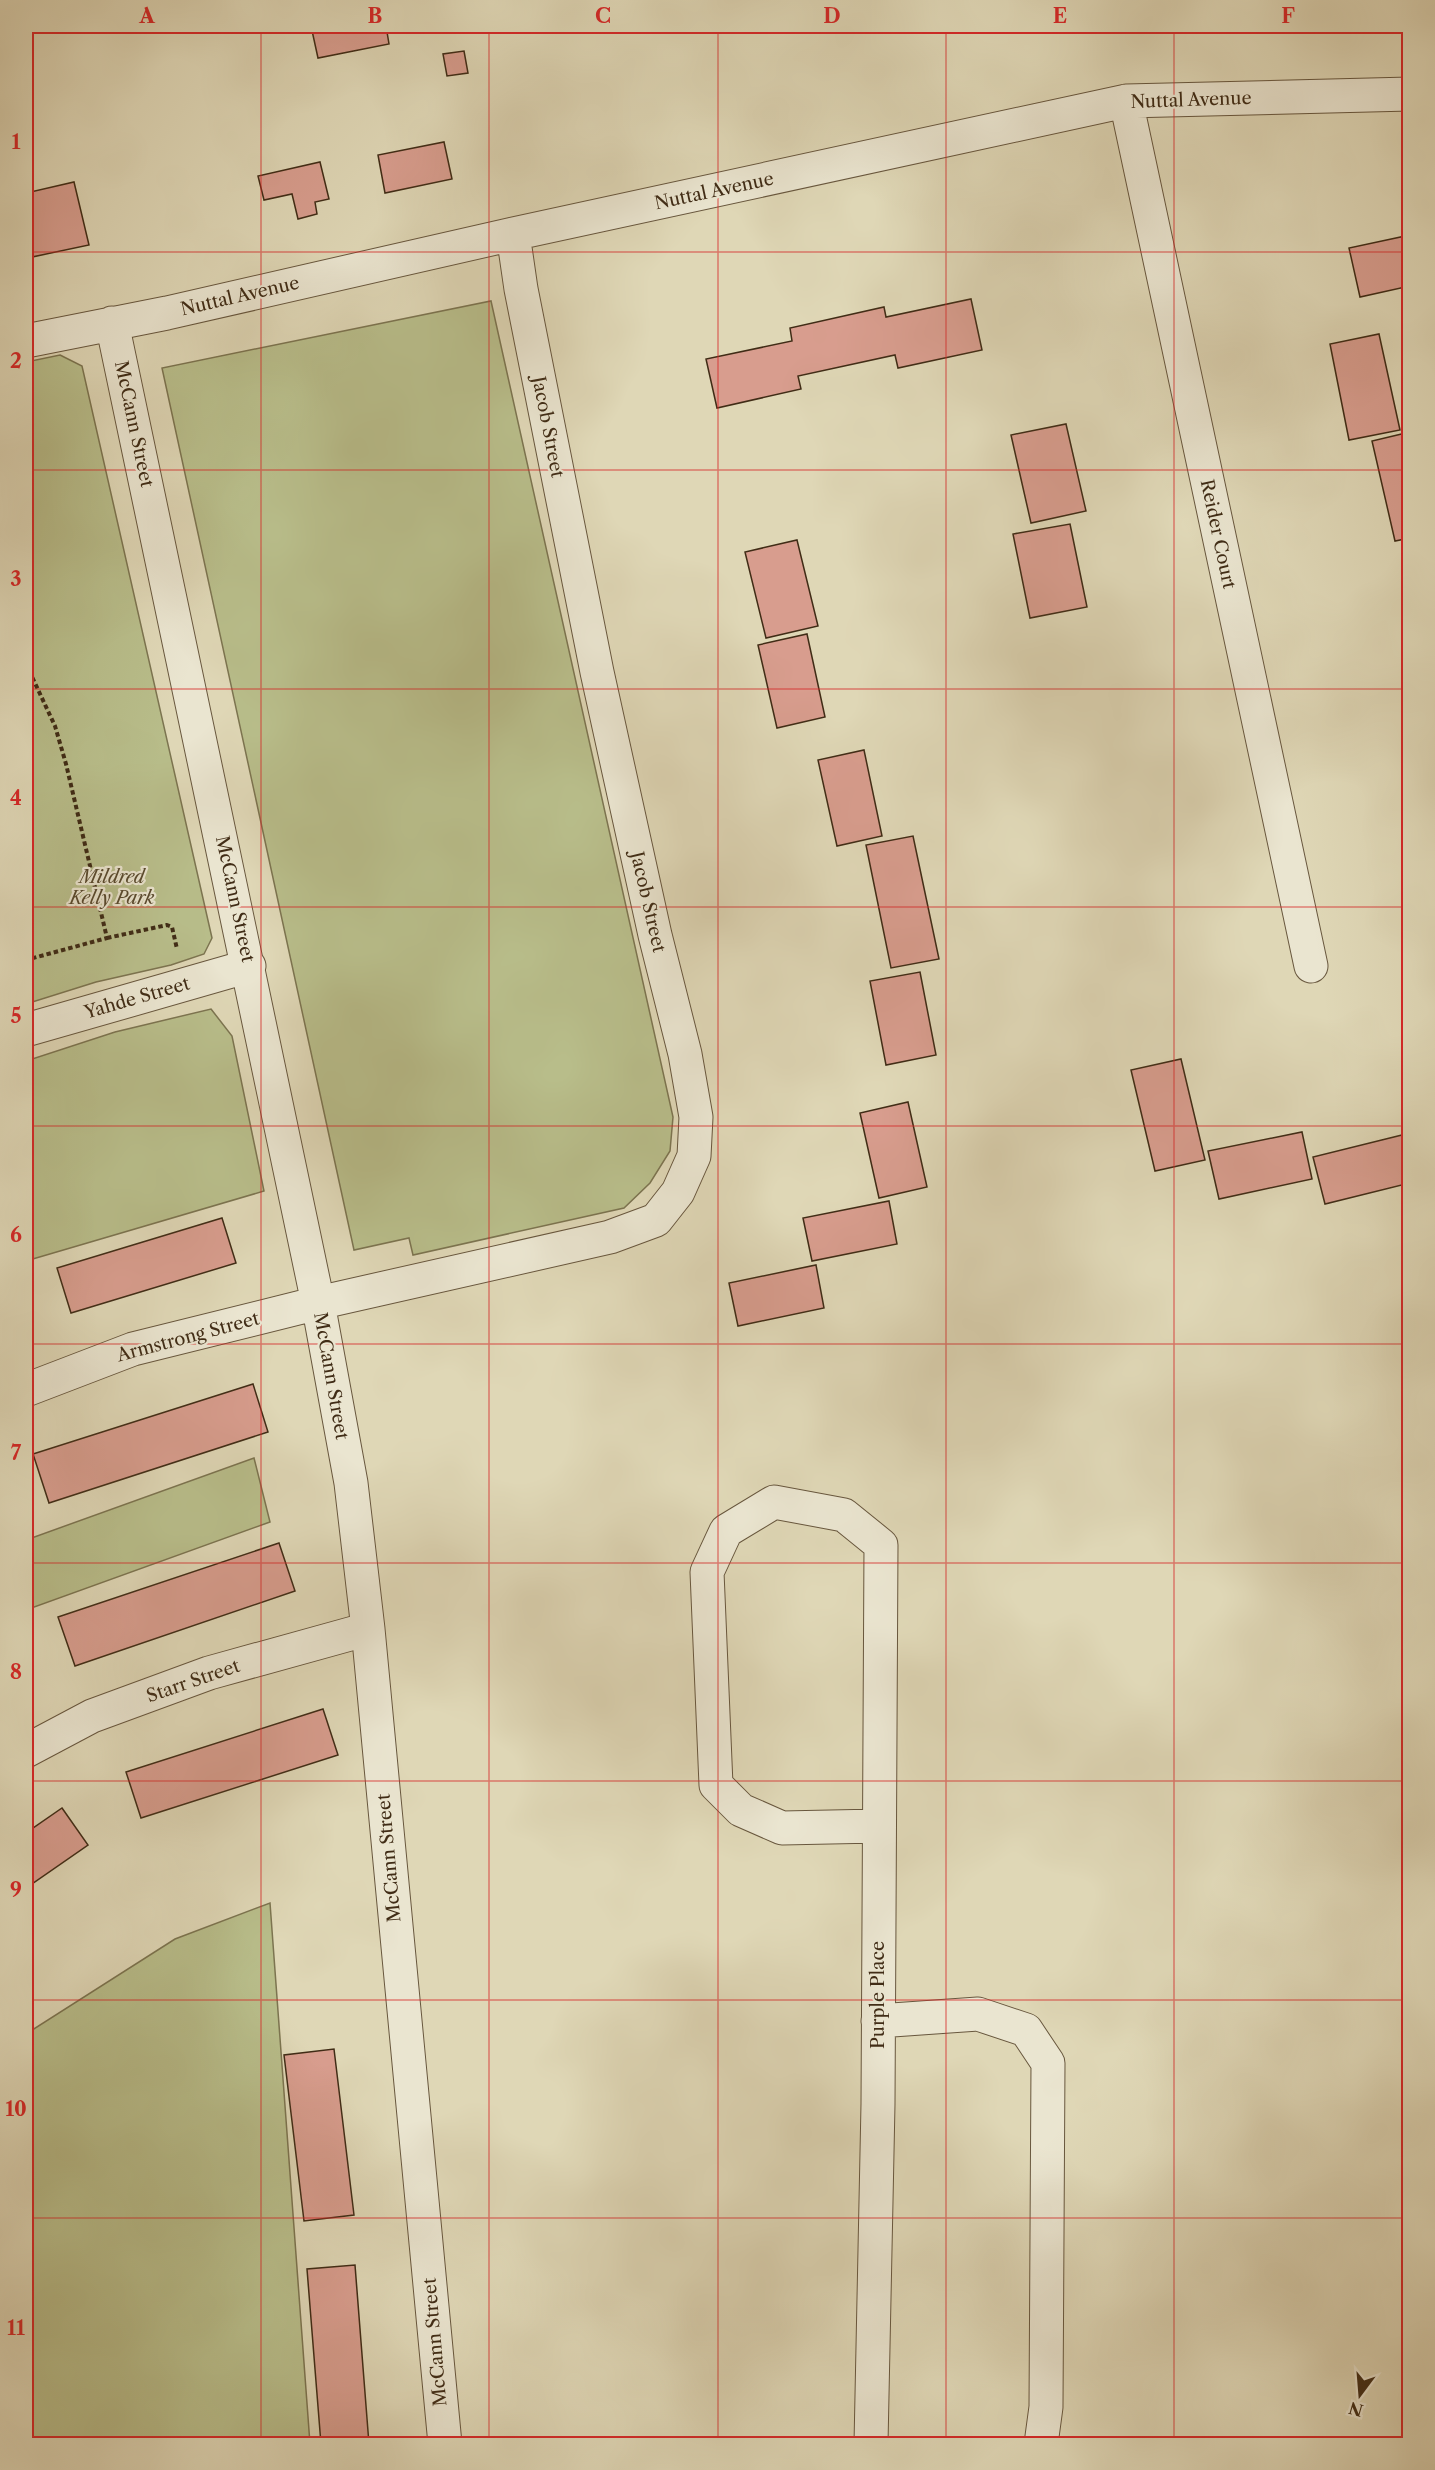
<svg xmlns="http://www.w3.org/2000/svg" width="1435" height="2470" font-family="'Libre Caslon Text',serif">
<style>
.green{fill:#b8bd8a;stroke:#7c7450;stroke-width:1.5}
.building{fill:#d89d8e;stroke:#402c16;stroke-width:1.5}
.lines{fill:none;stroke-linecap:round;stroke-linejoin:round}
.minor-casing{stroke:#68573e;stroke-width:35}
.path{stroke:#402c16;stroke-width:4;stroke-dasharray:4.5 3;stroke-linecap:butt}
.minor{stroke:#eae5d0;stroke-width:33}
.grid{fill:none;stroke:#d62828;stroke-width:1.5;stroke-opacity:0.55}
.labels{text-anchor:middle;dominant-baseline:central;stroke-width:4.5;stroke-linejoin:round;paint-order:stroke}
.street-label{font-size:18px;fill:#402c16;stroke:#eae5d0}
.park-label{font-size:18px;font-style:italic;fill:#58492d;stroke:#eae5d0}
.neatline{fill:none;stroke:#d62828;stroke-width:2}
.grid-label{font-size:20px;text-anchor:middle;font-weight:bold;fill:#d62828}
</style>
<rect width="100%" height="100%" fill="#dfd7b6"/>
<filter id="stains"><feTurbulence type="fractalNoise" baseFrequency=".00333" numOctaves="4"/><feColorMatrix values="0 0 0 0 .2 0 0 0 0 .09 0 0 0 0 .02 0 0 0 .5 -.17"/></filter>
<radialGradient id="worn" r=".72"><stop offset=".6" stop-color="#630" stop-opacity="0"/><stop offset="1" stop-color="#630" stop-opacity=".3"/></radialGradient>
<path class="green" d="M491,301l182,816 -3,34 -20,32 -26,25 -211,47 -4,-17 -55,12 -192,-882z
M60,355l22,11 130,572 -8,16 -33,11 -75,17 -70,22v-642z
M211,1009l21,27 32,155 -238,70v-200l89,-29z
M254,1458l16,64 -244,88v-70z
M270,1903l40,541h-284v-410l149,-95z"/>
<path class="building" d="M311,26h75l3,18 -71,14z
M464,51l4,22 -21,3 -4,-22z
M444,142l8,37 -67,14 -7,-38z
M320,162l9,37 -14,3 2,12 -19,5 -6,-25 -28,6 -6,-24z
M74,182l15,63 -57,12 -6,-30v-34z
M1410,235v51l-50,11 -11,-49z
M971,299l11,51 -84,18 -3,-13 -97,21 3,13 -84,19 -11,-49 86,-18 -2,-13 94,-21 2,10z
M1379,334l21,96 -51,10 -19,-96z
M1066,424l20,87 -55,12 -20,-88z
M1410,432v106l-15,3 -23,-100z
M1070,524l17,83 -57,11 -17,-84z
M797,540l21,86 -52,12 -21,-86z
M807,634l18,83 -48,11 -19,-83z
M864,750l18,86 -45,10 -19,-86z
M913,836l26,123 -48,9 -25,-123z
M920,972l16,83 -50,10 -16,-84z
M1181,1059l24,101 -50,11 -24,-101z
M908,1102l19,85 -48,11 -19,-85z
M1302,1132l10,47 -93,20 -11,-48z
M1410,1133v50l-85,21 -12,-47z
M889,1201l8,43 -85,17 -9,-43z
M222,1218l14,45 -165,50 -14,-45z
M816,1265l8,43 -86,18 -9,-43z
M253,1384l15,48 -219,71 -16,-49z
M279,1543l16,48 -220,75 -17,-49z
M323,1709l15,46 -197,63 -15,-46z
M62,1808l26,37 -62,43v-55z
M334,2049l20,166 -50,6 -20,-166z
M355,2265l14,179h-48l-14,-175z"/>
<g class="lines">
<defs>
<path id="minor" d="M1126,101l185,865
M112,323l206,980 33,180 17,146 77,815
M26,341l141,-28 346,-79 613,-133 284,-7
M26,1030l223,-64
M26,1390l107,-41 185,-46 292,-66 46,-17 22,-28 16,-36 2,-39 -11,-63 -30,-119 -58,-263 -76,-383 -8,-55
M26,1751l66,-35 117,-43 159,-44
M878,2021l100,-7 48,16 22,33 -2,344 -5,37
M871,2444l7,-340 3,-559 -37,-30 -70,-13 -48,29 -19,41 9,213 25,25 41,18 97,-2"/>
</defs>
<use href="#minor" class="minor-casing"/>
<path class="path" d="M26,664l29,62 11,38 41,174 -81,22
M107,938l60,-13 5,2 5,22"/>
<use href="#minor" class="minor"/>
</g>
<path class="grid" d="M261,26v2418M489,26v2418M718,26v2418M946,26v2418M1174,26v2418M26,252h1384M26,470h1384M26,689h1384M26,907h1384M26,1126h1384M26,1344h1384M26,1563h1384M26,1781h1384M26,2000h1384M26,2218h1384"/>
<g class="labels">
<g class="street-label">
<text transform="translate(1191 100) rotate(-2)">Nuttal Avenue</text>
<text transform="translate(714 191) rotate(-12)">Nuttal Avenue</text>
<text transform="translate(240 296) rotate(-13)">Nuttal Avenue</text>
<text transform="translate(134 424) rotate(78)">McCann Street</text>
<text transform="translate(548 427) rotate(79)">Jacob Street</text>
<text transform="translate(1218 534) rotate(78)">Reider Court</text>
<text transform="translate(235 899) rotate(78)">McCann Street</text>
<text transform="translate(648 902) rotate(77)">Jacob Street</text>
<text transform="translate(137 998) rotate(-16)">Yahde Street</text>
<text transform="translate(188 1337) rotate(-15)">Armstrong Street</text>
<text transform="translate(331 1376) rotate(80)">McCann Street</text>
<text transform="translate(193 1681) rotate(-19)">Starr Street</text>
<text transform="translate(389 1858) rotate(-95)">McCann Street</text>
<text transform="translate(878 1995) rotate(-90)">Purple Place</text>
<text transform="translate(435 2342) rotate(-95)">McCann Street</text>
</g>
<g class="park-label">
<text x="112" y="877">Mildred<tspan x="112" dy="21">Kelly Park</tspan></text>
</g>
</g>
<rect width="1435" height="2470" fill="none" stroke="#dfd7b6" stroke-width="66"/>
<g transform="translate(1360 2395) rotate(196)" stroke="#eae5d0" stroke-width="4.5" paint-order="stroke">
<path d="M0-4.5L10 22L0 15L-10 22Z" fill="#402c16"/>
<text y="-9" font-size="16" font-weight="bold" text-anchor="middle" fill="#402c16">N</text>
</g>
<rect x="33" y="33" width="1369" height="2404" class="neatline"/>
<g class="grid-label">
<text x="147" y="23">A</text>
<text x="375" y="23">B</text>
<text x="603" y="23">C</text>
<text x="832" y="23">D</text>
<text x="1060" y="23">E</text>
<text x="1288" y="23">F</text>
<text x="16" y="149">1</text>
<text x="16" y="368">2</text>
<text x="16" y="586">3</text>
<text x="16" y="805">4</text>
<text x="16" y="1023">5</text>
<text x="16" y="1242">6</text>
<text x="16" y="1460">7</text>
<text x="16" y="1679">8</text>
<text x="16" y="1897">9</text>
<text x="16" y="2116">10</text>
<text x="16" y="2335">11</text>
</g>
<rect width="100%" height="100%" filter="url(#stains)"/>
<rect width="100%" height="100%" fill="url(#worn)"/>
</svg>
